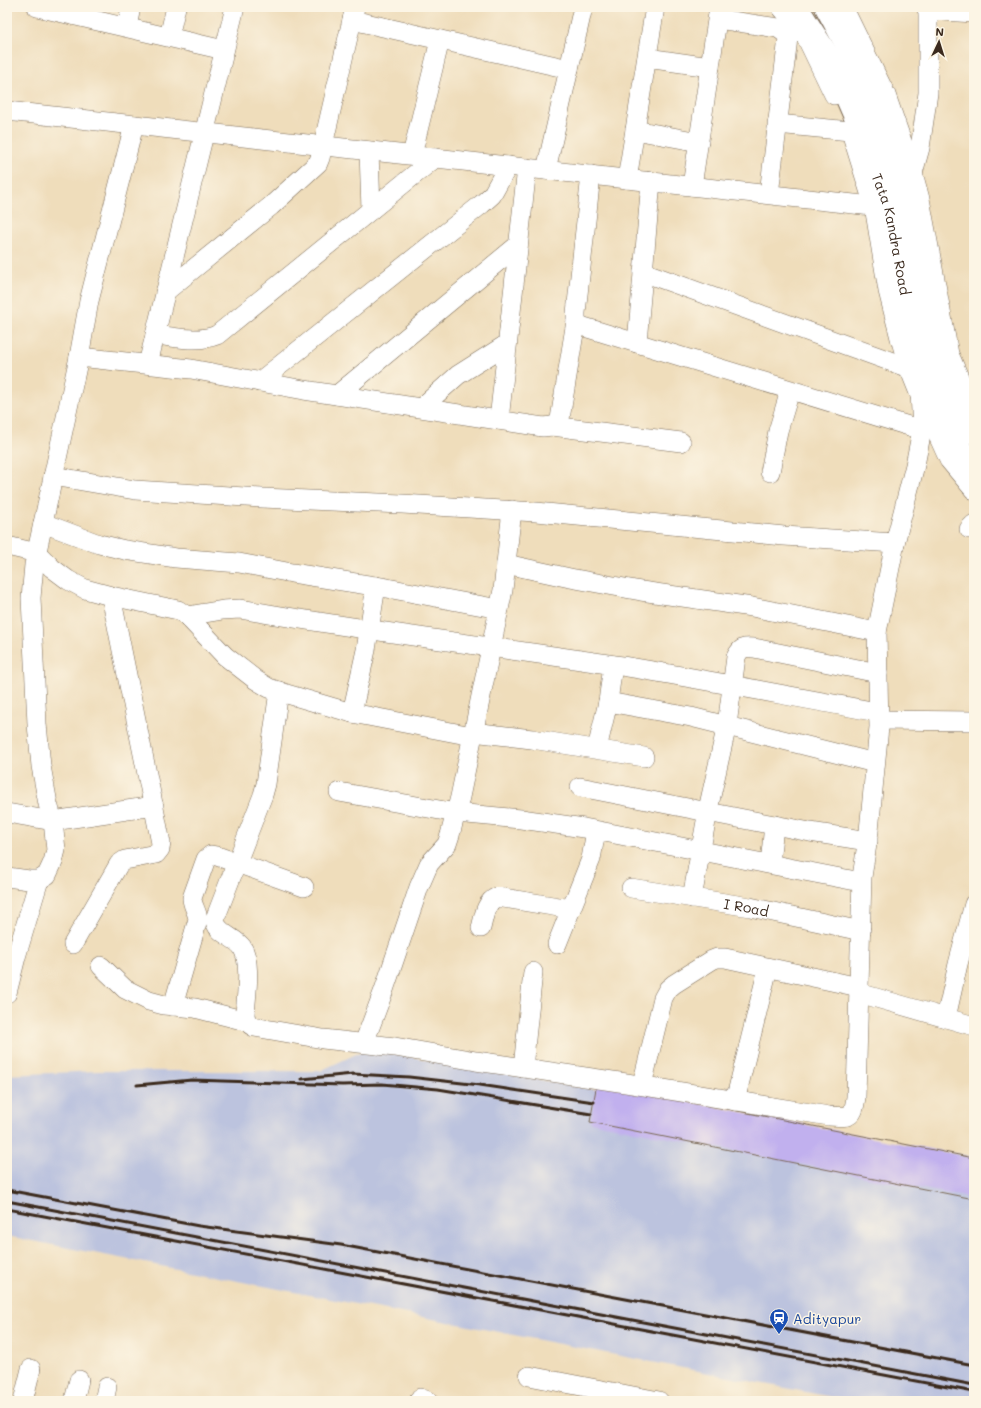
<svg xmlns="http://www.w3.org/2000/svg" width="981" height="1408" font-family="Mali,sans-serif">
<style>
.industrial{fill:#bcc3de}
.building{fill:#c1b0ee}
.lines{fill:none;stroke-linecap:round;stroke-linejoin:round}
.minor-casing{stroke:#7a6955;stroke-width:20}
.major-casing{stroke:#7a6955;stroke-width:24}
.minor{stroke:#fff;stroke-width:19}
.major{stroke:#fff;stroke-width:22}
.rail{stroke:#3b2a1e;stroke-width:3}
.labels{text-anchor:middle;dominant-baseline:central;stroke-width:3;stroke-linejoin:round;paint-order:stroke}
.street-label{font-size:14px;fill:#3b2a1e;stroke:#fcf5e5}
.transit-label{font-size:14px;fill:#164399;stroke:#fcf5e5;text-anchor:start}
</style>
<rect width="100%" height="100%" fill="#fcf5e5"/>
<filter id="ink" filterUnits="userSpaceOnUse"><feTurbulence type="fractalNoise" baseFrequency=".025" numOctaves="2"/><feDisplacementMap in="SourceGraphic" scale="8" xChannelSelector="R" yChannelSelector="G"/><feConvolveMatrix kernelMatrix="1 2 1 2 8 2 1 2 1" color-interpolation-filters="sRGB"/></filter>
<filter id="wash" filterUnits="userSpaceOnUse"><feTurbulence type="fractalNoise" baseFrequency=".012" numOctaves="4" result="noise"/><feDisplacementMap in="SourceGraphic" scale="16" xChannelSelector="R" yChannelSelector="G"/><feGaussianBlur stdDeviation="0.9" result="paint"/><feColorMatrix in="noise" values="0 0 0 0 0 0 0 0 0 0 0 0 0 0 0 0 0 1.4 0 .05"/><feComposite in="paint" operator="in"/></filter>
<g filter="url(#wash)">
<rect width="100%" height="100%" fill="#efddbb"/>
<path class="industrial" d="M367,1049l607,108v244h-122l-845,-165v-161l90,-4h223z"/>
<g id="blocks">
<path class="building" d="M597,1083l377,75v41l-384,-77z"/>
</g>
</g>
<g filter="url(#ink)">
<use href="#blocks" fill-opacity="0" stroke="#7a6955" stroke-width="1"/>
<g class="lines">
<defs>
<g id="minor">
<path d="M37,7l187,43"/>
<path d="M781,7l25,30 28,58"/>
<path d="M843,7l43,88 27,78 7,26 29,155 17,39 8,14"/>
<path d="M927,10l47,3"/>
<path d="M718,19l60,9 8,6 2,4 -19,156"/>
<path d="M352,20l217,49"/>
<path d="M127,27l4,-20"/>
<path d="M169,37l7,-30"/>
<path d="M647,58l63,9"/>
<path d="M7,111l883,97 13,-11 10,-24 7,-25 8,-55v-86"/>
<path d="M777,124l73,7"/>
<path d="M635,130l64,12"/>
<path d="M851,132l23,74 14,85 12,47 9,30 12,30 28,62 25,30"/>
<path d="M369,151l2,59"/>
<path d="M412,155l28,-115"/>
<path d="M546,170l37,-163"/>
<path d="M591,175l-15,138v8l5,5 341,104"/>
<path d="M627,179l28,-172"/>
<path d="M692,186l27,-179"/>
<path d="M643,272l266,96"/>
<path d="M165,292l106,-86 47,-43 2,-5 35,-151"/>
<path d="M155,335c21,2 42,8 62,0l218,-177"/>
<path d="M637,343l14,-162"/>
<path d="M79,357l112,12 113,21 239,37 9,-1 7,-2 1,-5 16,-98"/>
<path d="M148,364l87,-357"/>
<path d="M259,382l223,-178 10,-9 16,-29"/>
<path d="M337,395l181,-150"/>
<path d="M422,407l36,-32 49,-31"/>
<path d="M499,420l28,-252"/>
<path d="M552,426l129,16"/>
<path d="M770,472l8,-41 12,-40"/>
<path d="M53,476l82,14 127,8 140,6 134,8 248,24 111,7"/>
<path d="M43,523l56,21 26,6 51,8 63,5 53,10 95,15 112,21"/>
<path d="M969,529l5,-5"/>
<path d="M7,546l30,7 15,15 16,12 17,9 26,7 67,14 9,6 38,40 31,24 13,8 18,6 65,19 120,23"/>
<path d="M506,564l64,14 71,13 111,16 125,25"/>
<path d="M187,616l36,-6 17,-1c127,22 255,38 382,57 86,14 171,31 256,46"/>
<path d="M279,691l-13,93 -3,11 -48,124c0,14 20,18 27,28 10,16 4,50 3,68 1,6 3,9 9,12l69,12 72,8 81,14 150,22 203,33c21,1 24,3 27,-19l6,-220 7,-46 10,-104 -2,-95 18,-89 20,-78 7,-35 -3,-56"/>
<path d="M608,702l83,15 184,46"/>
<path d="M352,713l14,-63 10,-64"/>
<path d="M879,720l95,1"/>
<path d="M473,732l59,7 112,18"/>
<path d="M597,749l11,-47 5,-37"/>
<path d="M580,787l230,45 58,9"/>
<path d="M339,792l117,21 65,6 63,9 277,54"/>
<path d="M7,813l46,8 101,-15"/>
<path d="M770,864l4,-39"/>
<path d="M7,877l22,3h10l8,-5 6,-13 3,-12 -3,-29 -5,-17 -7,-38 -4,-42 -6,-126 3,-33 45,-208 10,-56 45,-176"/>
<path id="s1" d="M631,888l119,19 111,24"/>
<path d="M692,898l17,-93 18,-80 9,-68c5,-10 8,-10 18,-9l124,25"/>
<path d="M481,928c3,-11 4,-26 16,-31l74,12"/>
<path d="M73,944l46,-80 6,-4 31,-6 4,-5 1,-6 -50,-247"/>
<path d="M557,944l34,-85 5,-28"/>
<path d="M101,966l24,23 24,12 15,4 31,3 51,13"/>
<path d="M7,993l9,-36 23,-77"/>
<path d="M859,993l115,33"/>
<path d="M173,1006l25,-87c-1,-8 -6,-14 -6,-21l14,-39 5,-4 6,1 87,31"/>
<path d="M946,1018l12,-54 16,-60"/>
<path d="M364,1043l20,-53 35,-103 10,-23 18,-20 3,-9 10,-38 43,-207 9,-80"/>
<path d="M523,1068l10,-96"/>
<path d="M642,1085l21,-87 5,-9 6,-5 38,-24 5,-2h8l134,29"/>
<path d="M735,1101l33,-133"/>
<path d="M529,1376l130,25"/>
<path d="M420,1398l8,3"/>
<path d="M23,1401l8,-32"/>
<path d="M74,1401l5,-21"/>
<path d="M104,1401l3,-14"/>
</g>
<g id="major">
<path id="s2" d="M797,7l32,50 29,67 32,84 28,150 18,51 18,32 20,24"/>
<path d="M826,7l22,41 28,70 27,79 17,75 14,85 25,56 15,20"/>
</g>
</defs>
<use href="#minor" class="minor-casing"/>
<use href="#major" class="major-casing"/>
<use href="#minor" class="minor"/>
<use href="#major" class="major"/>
<path class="rail" d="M302,1079l51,-5 56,3 71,8 114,17
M137,1085l55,-5 150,5 40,-1 56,5 153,25
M7,1190l192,36 142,19 633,120
M7,1201l967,184
M7,1209l967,183"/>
</g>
</g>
<defs>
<symbol id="station-pin" viewBox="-11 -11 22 30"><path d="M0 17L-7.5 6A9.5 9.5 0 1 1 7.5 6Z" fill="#1a4fb4" stroke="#fcf5e5"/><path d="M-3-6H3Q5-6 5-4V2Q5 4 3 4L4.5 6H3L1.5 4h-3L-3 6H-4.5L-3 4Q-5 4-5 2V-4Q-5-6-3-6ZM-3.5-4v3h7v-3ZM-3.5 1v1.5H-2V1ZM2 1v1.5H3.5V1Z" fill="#fff"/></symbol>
</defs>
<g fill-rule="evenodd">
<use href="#station-pin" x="768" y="1307" width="22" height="30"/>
</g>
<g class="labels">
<g class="street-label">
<text stroke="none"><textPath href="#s2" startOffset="248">Tata Kandra Road</textPath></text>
<text stroke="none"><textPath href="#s1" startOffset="117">I Road</textPath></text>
</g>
<g class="transit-label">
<text x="793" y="1318">Adityapur</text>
</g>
</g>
<rect width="981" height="1408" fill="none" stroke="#fcf5e5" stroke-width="24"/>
<g transform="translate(939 42) rotate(4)" stroke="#fcf5e5" stroke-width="3" paint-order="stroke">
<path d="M0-3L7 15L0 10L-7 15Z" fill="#3b2a1e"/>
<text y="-6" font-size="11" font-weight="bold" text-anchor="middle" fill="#3b2a1e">N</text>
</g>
</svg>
